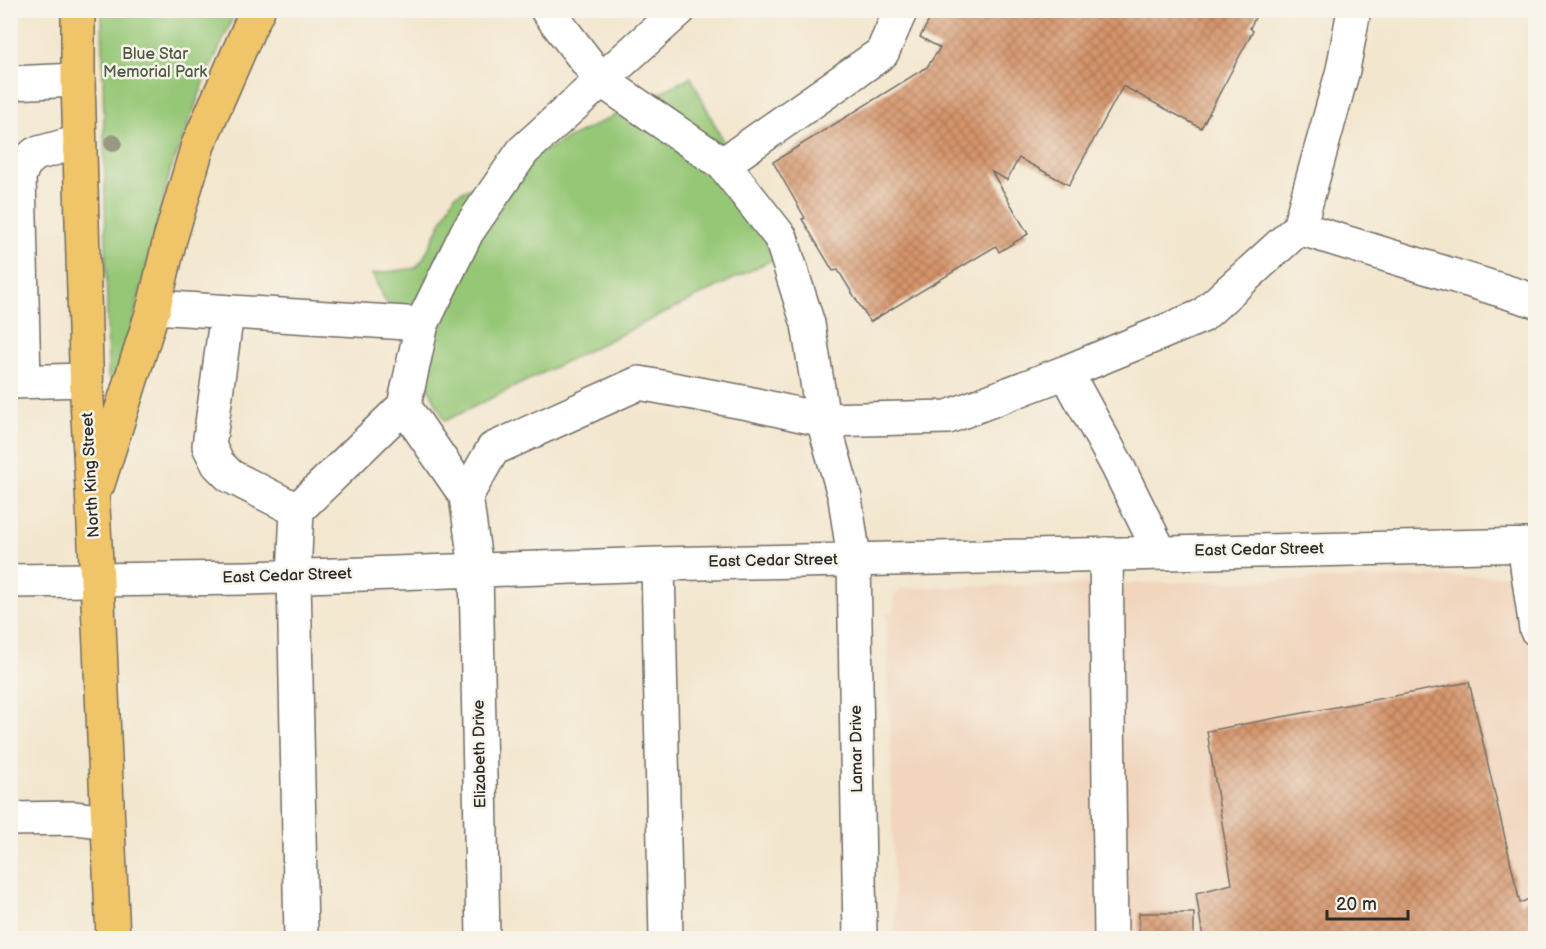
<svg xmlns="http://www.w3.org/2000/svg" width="1546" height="949" font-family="'Balsamiq Sans',sans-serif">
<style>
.built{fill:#f1d5bd}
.park{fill:#96c777;stroke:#607951;stroke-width:1.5}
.building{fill:url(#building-cross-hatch)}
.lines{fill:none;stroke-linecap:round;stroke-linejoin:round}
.minor-casing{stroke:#716c64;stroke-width:36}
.major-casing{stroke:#716c64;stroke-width:36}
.minor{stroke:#fff;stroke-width:33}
.major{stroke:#f0c469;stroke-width:33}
.tree{fill:#979981}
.labels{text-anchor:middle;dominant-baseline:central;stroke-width:5;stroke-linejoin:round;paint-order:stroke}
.park-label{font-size:16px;fill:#4b5a42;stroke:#f7f3e8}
.street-label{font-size:16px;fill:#2b2b2b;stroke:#f7f3e8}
</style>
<defs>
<pattern id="building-cross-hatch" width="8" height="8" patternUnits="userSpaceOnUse" patternTransform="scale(1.5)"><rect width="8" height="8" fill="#d5946b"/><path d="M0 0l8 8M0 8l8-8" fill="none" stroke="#ad7958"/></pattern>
</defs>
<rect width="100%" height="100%" fill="#f7f3e8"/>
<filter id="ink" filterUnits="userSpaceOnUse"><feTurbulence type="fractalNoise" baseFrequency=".0167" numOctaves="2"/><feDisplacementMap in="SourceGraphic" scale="12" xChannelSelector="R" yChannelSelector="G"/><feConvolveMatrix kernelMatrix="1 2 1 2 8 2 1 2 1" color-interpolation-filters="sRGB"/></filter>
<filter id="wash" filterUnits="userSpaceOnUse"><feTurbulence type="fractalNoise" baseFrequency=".008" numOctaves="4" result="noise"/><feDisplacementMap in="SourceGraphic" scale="24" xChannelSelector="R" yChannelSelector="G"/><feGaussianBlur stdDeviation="1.35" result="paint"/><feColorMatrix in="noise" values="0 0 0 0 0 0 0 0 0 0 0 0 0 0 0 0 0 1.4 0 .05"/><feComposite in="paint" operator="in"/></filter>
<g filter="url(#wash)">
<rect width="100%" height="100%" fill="#f3e6ce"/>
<path class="built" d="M1535,575v363h-640l-8,-325 7,-1 -1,-15 9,-9z"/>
<path class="park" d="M102,11h134l-31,69 -35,92 -39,156 -16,52h-4l-3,-4z
M691,77l89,179 -335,165 -73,-147 44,-6 7,-9 32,-64z"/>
<g id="blocks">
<path class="building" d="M935,10h324l-9,18 3,3 -52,97 -78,-42 -54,99 -50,-27 -12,22 -15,-8 36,62 -29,18 -3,-6 -126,76 -32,-52 -5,1 -31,-52 3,-1 -32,-56 154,-95 13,-19 -20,-11z
M1469,682l51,221 9,-4 7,30v9h-333l-7,-45 36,-9 -25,-153z
M1139,913h55v25h-55z"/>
</g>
</g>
<g filter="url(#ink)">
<use href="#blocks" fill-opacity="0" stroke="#716c64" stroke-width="1.5"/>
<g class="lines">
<defs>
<path id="minor" d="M547,10l54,70 122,84 58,74 27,86 15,96 22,78 9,61 6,379
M10,83l68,-3
M723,164l159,-111 19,-43
M1299,228l237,73
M154,307l268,17
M227,312l-18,134 9,18 12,12 67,34
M1066,372l51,93 43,87
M24,381l-5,-204 5,-13 11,-10 44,-12
M10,382l76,-2
M466,496l-62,-90 18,-82 45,-92 56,-81 156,-141
M1524,545l12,84
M1106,554l5,384
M658,564l8,374
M10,581l239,-3 409,-14 878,-19
M10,819l65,-1 32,4
M301,938l-7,-362 3,-66 107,-104
M483,938l-7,-369 -10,-73 27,-47 146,-66 109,20 75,17 125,-3 118,-45 136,-56 97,-88 44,-158 11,-60"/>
<path id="major" d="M78,10v70l9,319 10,181 16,358
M98,484l56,-177 16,-68 28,-94 52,-119 8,-16"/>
</defs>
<use href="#minor" class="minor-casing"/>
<use href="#major" class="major-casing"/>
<use href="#minor" class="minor"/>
<use href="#major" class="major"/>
</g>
<circle class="tree" cx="113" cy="143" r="9"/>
</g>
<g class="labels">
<g class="park-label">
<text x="155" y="54">Blue Star<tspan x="155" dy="18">Memorial Park</tspan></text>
</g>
<g class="street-label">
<text transform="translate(91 475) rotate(-93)">North King Street</text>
<text transform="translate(1259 550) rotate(-1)">East Cedar Street</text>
<text transform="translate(773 561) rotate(-1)">East Cedar Street</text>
<text transform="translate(287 576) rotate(-2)">East Cedar Street</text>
<text transform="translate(857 749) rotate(-91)">Lamar Drive</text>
<text transform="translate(480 754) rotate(-91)">Elizabeth Drive</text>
</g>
</g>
<rect width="1546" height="949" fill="none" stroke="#f7f3e8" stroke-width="36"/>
<path d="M1327 910v9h81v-9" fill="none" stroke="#2b2b2b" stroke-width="3"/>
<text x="1336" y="910" font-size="18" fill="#2b2b2b" stroke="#f7f3e8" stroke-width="4.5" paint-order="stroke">20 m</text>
</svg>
